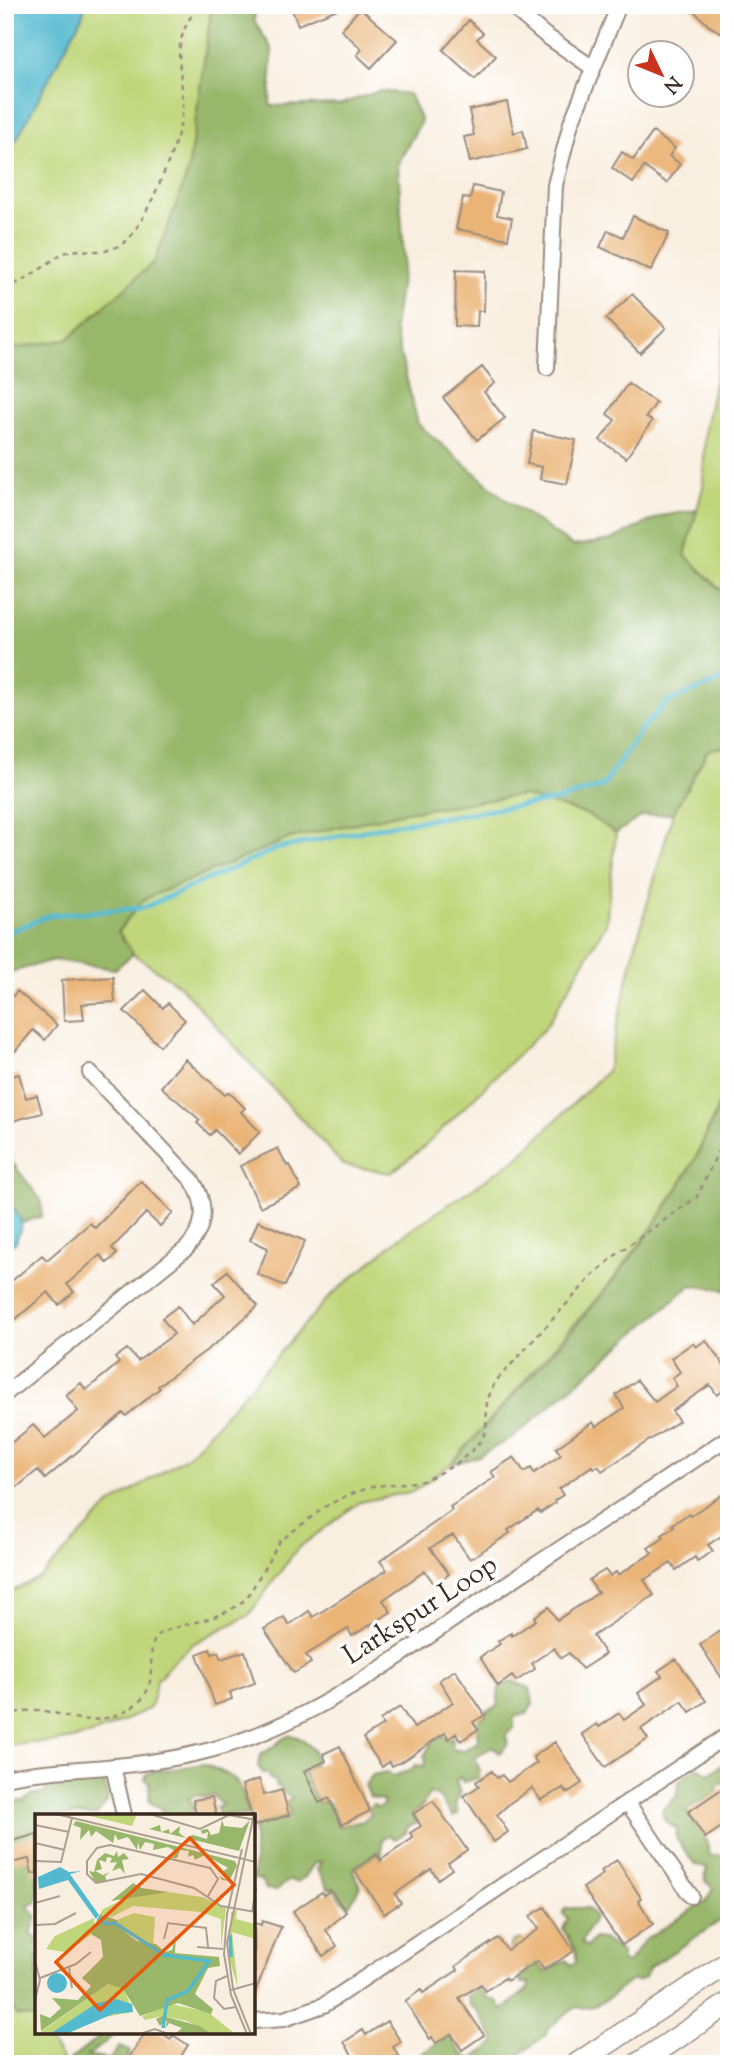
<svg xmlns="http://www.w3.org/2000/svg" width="734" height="2069" font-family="'Sorts Mill Goudy',serif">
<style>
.green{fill:#c0d67a;stroke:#7e804c;stroke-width:2}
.forest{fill:#98b76a;stroke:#6a7044;stroke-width:2}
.water{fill:#52b9cf;stroke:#467276;stroke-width:2}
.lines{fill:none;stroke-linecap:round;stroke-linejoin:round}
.stream{stroke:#52b9cf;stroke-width:5}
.building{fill:#eab476}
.minor-casing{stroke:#9a8c80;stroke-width:18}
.primary-casing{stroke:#9a8c80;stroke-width:24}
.path{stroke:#9a8c80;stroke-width:2.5;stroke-dasharray:5 5;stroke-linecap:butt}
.minor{stroke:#fff;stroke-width:14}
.primary{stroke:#fff;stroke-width:21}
.labels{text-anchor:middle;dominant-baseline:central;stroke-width:7;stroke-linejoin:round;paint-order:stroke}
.street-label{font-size:28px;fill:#3b2a1e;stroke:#fff}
.inset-river{fill:none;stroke:#52b9cf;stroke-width:3.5}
.inset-road{fill:none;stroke:#ada093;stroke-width:2}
.view{fill:#e8590c;fill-opacity:0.15;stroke:#e8590c;stroke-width:3.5}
.inset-edge{fill:none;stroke:#3b2a1e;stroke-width:3.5}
</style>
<rect width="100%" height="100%" fill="#fff"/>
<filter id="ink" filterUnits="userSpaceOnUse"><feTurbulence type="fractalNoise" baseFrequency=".0143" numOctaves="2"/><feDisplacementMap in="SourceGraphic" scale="14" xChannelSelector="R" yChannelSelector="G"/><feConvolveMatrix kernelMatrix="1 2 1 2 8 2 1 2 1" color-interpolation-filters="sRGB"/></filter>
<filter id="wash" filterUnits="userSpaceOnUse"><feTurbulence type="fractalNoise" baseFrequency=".00686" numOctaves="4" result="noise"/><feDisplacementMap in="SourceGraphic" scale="28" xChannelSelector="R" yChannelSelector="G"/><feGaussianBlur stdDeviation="1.57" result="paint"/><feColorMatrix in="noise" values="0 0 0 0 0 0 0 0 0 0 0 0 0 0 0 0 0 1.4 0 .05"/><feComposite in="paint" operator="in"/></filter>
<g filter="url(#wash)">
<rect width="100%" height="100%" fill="#f9efe1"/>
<path class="green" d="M5,5h207l-24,167 -33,89 -87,78 -63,11z
M729,311v283l-6,-2 -38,-37 18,-68 2,-58z
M729,746v335l-33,76 -37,61 -51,68 -158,179 -36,26 -54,11 -63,47 -49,67 -54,27 -21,18 -16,19 -7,28c-31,16 -60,30 -95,34 -17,1 -32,0 -50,5v-152l37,-19 66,-70 81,-51 140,-158 74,-62 113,-76 91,-88 27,-120 39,-138 35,-63z
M522,795l66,20 28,18 -10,91 -60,103 -121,119 -34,27 -48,-8 -163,-179 -47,-32 -15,-23 26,-32 146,-61 115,-26z
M5,1997l6,2 5,16 18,3 3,14h7l21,32h-48l-12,-18z"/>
<path class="forest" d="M212,5h44l-2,15 18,29 -2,57 71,-2 38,-13 30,3 12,27 -23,43 6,96 -10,69 24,95 87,75 68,47 38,-6 50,-24 36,-6 -12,45 38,37 6,2v151l-21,5 -35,63 -31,3 -26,17 -28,-18 -66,-20 -117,17 -115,26 -146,61 -26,32 15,23 -18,15 -62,-9 -48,14v-624l63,-11 87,-78 33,-89z
M729,1081v210l-38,-6 -176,151 -36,20 -29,9c86,-95 184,-193 245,-306 13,-25 23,-52 34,-78z
M5,1153l36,47 1,16 -20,7 -7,-13 -10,-11z
M511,1681l19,7 3,15 -6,11 -13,3v11l-8,7 2,8 -8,10 -8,-7 -17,12 5,13 -2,7 -15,4 -3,-5 -4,4 4,14 -5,8 3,11 -5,3 -14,-20 -10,-4 -6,12 -11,9 5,9 -10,4 -1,6 -12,6 -5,-4 -7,5v19l-5,-6 -25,17 9,16 -12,20 -8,-6 -8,-12 -4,1 -12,-20 4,-7h-6l-10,15 -8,5 -7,-2 -14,10 -10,-1 -5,-9 -7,-1v-53l36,-10 -3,-14 5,-4 -8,-5 -2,-5 -5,-1 -2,-7 -5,-1 -2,-6h-5l-5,-7 2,-11c26,-12 25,-35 54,-4l1,13 -12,8 15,31 8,-2 3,2 11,23 23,-5 8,-7 -2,-6 4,-4 5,4 6,-4 -2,-4 -12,-3 -5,-12 8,-10 14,-3 6,4 19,-6 3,-5 9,1 2,-7 -2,-3 12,-20h8l4,4 5,-2 -1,11 10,2 17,-10 -2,-6 2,-15 7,-5 -1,-3 12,-6 2,-18z
M204,1764c37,16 34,14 46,51h-31l-2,-8 5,-2 -9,-10 -10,2 -6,-2 -8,3 5,12 -7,4 -26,1 1,-6 -13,-7 1,-19 -5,-4 2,-6z
M722,1765l7,3v10l-13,10 2,3c-11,8 -22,11 -32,20l21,30 2,14 20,1v59l-80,53 -4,9 -7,4 -6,-1c-16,12 -35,32 -56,27l-28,21 -3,7 -37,29h-104l46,-28 10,16 11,8 25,-18 -19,-32 -8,-5 -2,-9 12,-8 9,10 9,3 5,9 26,-21 1,-6h-8l-1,-6 8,-6 -3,-15 -16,-7 4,-8 8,-2 23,33 22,-12 5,5 5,-3v-10l-13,-23 5,-11 -5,-4v-3l4,-3h21l7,8 -14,27 6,4 7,-9 9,1 17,12 2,11 6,1 16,-22 63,-41 6,-12 -8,-7 2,-14 -12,-2 -19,-27 1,-10c-10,-3 -14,-8 -15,-18l15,-14 2,-15 19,-14 11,7z
M103,1779l5,21 -11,15h-60v87l-9,4 9,11 -6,17 6,3v81l-21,-3 -5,-15 -6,-3v-196h18l11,-7h10l7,-12z
M106,2032h12l-31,24 22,4 10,-13 11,4 -4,9 4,4h-58l-2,-4z"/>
<path class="water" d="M5,5h80l-3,12 -77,144z
M5,1199l10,11 7,13 -6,19 -11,7z"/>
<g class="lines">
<path class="stream" d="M5,934l45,-19 93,-7 133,-59 115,-24 167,-25 45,-14 39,-58 25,-26 62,-25"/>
</g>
<g id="blocks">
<path class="building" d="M290,5h55v1l-47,19z
M688,5h41v14l-7,14 -13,-7z
M360,8l37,32 -26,28 -14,-13 5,-6 -21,-19z
M469,20l14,13 -6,6 19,17 -21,23 -32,-29z
M507,102l7,31 9,-3 4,19 -57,13 -6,-25 10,-2 -5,-25z
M653,132l22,16 -6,8 11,8 -13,19 -23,-16 -11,16 -21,-15 10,-16 11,8z
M473,186l28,6 -4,23 15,3 -4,21 -52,-10 7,-32 7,2z
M633,216l36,17 -18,38 -51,-24 8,-17 15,7z
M456,270l29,1 -1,40h-6l-1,16 -22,-1z
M632,294l34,34 -26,25 -34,-34z
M482,367l13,16 -11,9 21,26 -28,22 -34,-42z
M628,383l28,20 -10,14 6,4 -26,37 -26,-18 15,-20 -8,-6z
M533,431l43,9 -9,44 -27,-5 2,-12 -15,-3z
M113,977l2,25 -33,2 2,16 -20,1 -2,-41z
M145,990l18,18 5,-5 17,17 -25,26 -36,-35z
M17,991l40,34 -12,15 -12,-10 -20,24 -8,-6v-42z
M185,1059l40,36 4,-3 16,16 -4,4 19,20 -22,22 -23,-24 -5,5 -13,-12 3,-3 -39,-33z
M19,1074l7,24 11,-3 5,18 -37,10v-45z
M278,1148l9,18 3,-1 11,23 -41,19 -20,-41z
M141,1181l32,32 -13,13 -14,-13 -34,35 5,6 -10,9 -7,-8 -33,29 7,8 -15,13 -11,-13 -43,36v-41l37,-32 5,5 43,-37 5,5z
M258,1221l47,20 -20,45 -28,-12 11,-26 -18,-8z
M227,1271l31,35 -39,35 -61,45 2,2 -34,28 -3,-3 -78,66 -7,-9 -33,27v-49l28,-23 12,13 33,-27 -12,-16 15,-12 5,7 33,-27 -4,-5 12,-9 11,12 36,-27 -12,-16 16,-12 14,19 33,-30 -11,-12z
M706,1340l23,33v14l-12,8 -7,-10 -38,26 7,10 -77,50 -4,-5 -4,3 -2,-3 -33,23 4,6 -9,6 1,2 -15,10 -2,-3 -30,20 2,3 -40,26 -17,-24 -23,13 19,26 -14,11 -10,-14 -42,29 8,12 -39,24 -4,-7 -42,26 5,8 -17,10 -30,-44 20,-12 5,8 20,-14 4,6 74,-47 -7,-9 60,-42 12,-9 -2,-3 45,-30 -4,-5 23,-15 10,15 7,-4 3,5 27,-18 -5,-7 37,-26 3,5 28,-19 -8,-13 21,-15 18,22 22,-16 -5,-8 8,-6 -9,-14 22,-15 3,4z
M729,1490v41l-21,14 5,6 -16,10 -2,-4 -19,13 -5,-7 -27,17 10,15 -61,41 12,18 -23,15 -13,-16 -8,5 -7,-10 -22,15 3,6 -19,12 -4,-5 -14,10 -18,-29 20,-13 -2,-3 13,-8 1,3 24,-16 -2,-3 15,-10 8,13 41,-27 -9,-13 16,-10 5,6 6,-4 2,3 34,-22 -4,-5 16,-10 -2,-3 12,-8 -2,-2 16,-11 2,2z
M724,1628l5,8v53l-29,-44z
M210,1649l2,5 6,-2 3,7 24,-8 10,32 -25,9 2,7 -17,6 -18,-51z
M676,1659l30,42 -16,11 -8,-11 -41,28 7,10 -43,28 -23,-33 15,-10 2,3 20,-14 5,7 22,-15 -8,-12 24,-17 -4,-5z
M455,1670l30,45 -12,7 5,7 -17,12 -5,-8 -7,6 -4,-6 -40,27 -13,6 -3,-4 -7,5 -19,-29 20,-13 -3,-5 20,-13 14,21 39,-26 -14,-22z
M555,1742l27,41 -15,10 -4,-5 -22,12 -9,-12 -22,15 -13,12 11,17 -14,10 -30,-46 15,-10 -3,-4 16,-11 5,7 5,-3 6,7 29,-19 -4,-6z
M340,1746l30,65 -29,14 -12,-27 -10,5 -15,-32 22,-10 -3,-7z
M259,1779l5,16 18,-5 7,25 -35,11v-11h-3l-9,-30z
M729,1784v38l-24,16 -17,-26z
M212,1797l4,18h-20l-3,-15z
M433,1801l34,49 -19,13 4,6 -14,10 -7,-10 -36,25 6,9 -17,11 -30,-44 23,-16 4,6 32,-22 -3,-5 11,-7 -8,-12z
M37,1834v39l-5,1 -3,-15 -19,4 -4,-20z
M617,1860l24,38 -3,2 15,24 -31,21 -39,-57 20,-14 -2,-3z
M331,1890l15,22 -20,18 11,16 -14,10 -30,-45 29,-19 2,3z
M545,1907l29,44 -30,19 -6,-9 -31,20 -2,-3 -20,13 -4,-7 -22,14 25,37 -22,15 -11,-16 -15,9 -4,-6 -2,2 -25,-38 16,-11 2,3 35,-23 -2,-4 42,-28 9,12 32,-21 -9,-13z
M262,1921l19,6 -26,66 -1,-70 7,2z
M387,2021l14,21 -8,5 11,17h-46l-14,-22 19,-12 3,5z
M146,2032h15l9,7 3,-4 15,10 -12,19h-40l-8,-5z"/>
</g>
</g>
<g filter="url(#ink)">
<use href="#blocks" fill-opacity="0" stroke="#9a8c80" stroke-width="2"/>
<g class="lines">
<defs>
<path id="minor" d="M510,5l35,30 48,33
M547,368l8,-183 16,-62 48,-118
M5,1394l182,-146c19,-22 21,-43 5,-68l-102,-107
M113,1766l11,49
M5,1778c37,-8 73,-8 111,-12 42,-4 84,-11 124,-25 85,-29 159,-85 233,-135 85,-56 171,-112 256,-169
M627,1802l64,94
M254,2021l30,-2 40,-14 405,-271"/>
<path id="primary" d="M577,2064l152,-102
M638,2064l91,-61"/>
</defs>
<use href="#minor" class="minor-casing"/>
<use href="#primary" class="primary-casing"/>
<path class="path" d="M5,289c13,-6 25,-13 37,-21 8,-5 14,-12 22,-15 19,-8 38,6 61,-11 20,-15 59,-111 58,-135 -1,-46 -14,-59 15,-102
M5,1714c11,-1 22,-4 32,-4 15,1 28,7 42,9 22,4 56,-6 67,-26 10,-18 0,-41 11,-58 29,-15 68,-13 91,-39l32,-55 46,-35 22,-11 27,-9 48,-5 32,-16 21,-18 10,-15 1,-31 8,-19 101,-110 26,-22 75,-53 32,-69"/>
<use href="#minor" class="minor"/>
<use href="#primary" class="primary"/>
</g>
</g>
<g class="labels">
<g class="street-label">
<text transform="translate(421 1611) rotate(-33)">Larkspur Loop</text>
</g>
</g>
<g transform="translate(35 1814)">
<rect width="220" height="220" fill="#f9efe1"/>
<path d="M46,0h56l-5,12zM133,78l34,5 24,11 -5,40v-29l-21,-7 -67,-6 -21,11 -12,-3 3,-5 30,-14zM202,96l-1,9 19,5v15l-23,-7 6,56 -9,-30 2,-46zM99,99l21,4 -2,29 -33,-18 -3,-8zM59,104l1,14 -30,20 -19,-3 9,-13zM73,170l16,5 9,23 -29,5 -38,17h-28zM136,190l37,8 27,22h-24l-24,-13 -25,-5 -17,4 -3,-4z" fill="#c0d67a"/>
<path d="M187,6l2,6 18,2 8,-8 -11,31 -90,-22 11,-4 1,7 8,-3 1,5 10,-8 -1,7 7,5 7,-3 14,4 1,-7 -6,2 -1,-4 7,-1 3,6 8,-2zM41,7l159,40 2,5 -8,15 -7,-1 -3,-4 8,4 -5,-8 6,-4 -23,-13 -10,5 -2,-5 -5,2 1,-6 -9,-1 -3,8h-5l5,-6 -9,-5 -15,3 1,-6 -9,-2 -5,8 -2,-8 -1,8 -9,-13 -10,3 -3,-6 -2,9 -17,-12 -5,6 -2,-7 -9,10 1,-12 -8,-3zM82,37l1,6 6,-4 5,6 -7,1 3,14 -5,-6 -8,3 5,-9 -7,1 2,-5 -5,-1 -1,5 -7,-2 3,9 -7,2 8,4 7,-3 -5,4 2,6 -11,1 -7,-12 5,1 3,-12 8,-7 9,3zM98,69l9,5 26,4 -57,9zM65,100l17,6 3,8 17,13 19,3 9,8 7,-2 4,-16 -1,19 44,4 1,9 -12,2 -13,26 18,15 -2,5 -33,-11 -38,13 -17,-27 -15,-5 -67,47 -1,-17 10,4 11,-10 -9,-10 26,2 13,-14 -9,-8 21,-21 -2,-17 -10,-6zM127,202l38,10 11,8h-36l7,-6 -13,-5 -4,6 2,-8 -6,-2 3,2 -4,5 -4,-7z" fill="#98b76a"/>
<path d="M25,53l9,5 13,-1 -12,3 29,41 -3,4 -28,-39 -29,9 -1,-12zM12 169a10 10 0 1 1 20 0a10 10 0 1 1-20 0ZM81,185l16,5 1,8 -20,2 -47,20h-16l47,-31z" fill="#52b9cf"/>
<path class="inset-river" d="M63,104l8,6 9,-1 49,32 45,6 -21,30 -21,9 -4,28M195,121l1,22"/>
<path class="inset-road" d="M21,0l200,48M115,0l50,15 29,-14 27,5M0,11l34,7M0,29l30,7M207,35l-15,65 -3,40 7,41 16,39M0,47l26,1 11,-44M173,82l10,-17 -8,-11 -100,-23 -13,3 -10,13v13l9,9 45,-9 53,14 27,18 35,6M0,89l25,-7M217,98l4,-24M0,111l20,-1 21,-11M129,125l4,-16 38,5 2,19M162,133l26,2M0,147l5,19 -5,20M34,153l3,21M192,162l-11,5 -2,17 10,11 12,-2M5,164l36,-14 15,-12M196,176l25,-7M105,220l15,-5 13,5M216,220l-18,-45 -6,-46 27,-129"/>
<path class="view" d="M155,24l44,47 -134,125 -44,-48z"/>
<rect width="220" height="220" class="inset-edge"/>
</g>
<rect width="734" height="2069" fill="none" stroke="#fff" stroke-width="28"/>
<g transform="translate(661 74) rotate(133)"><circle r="33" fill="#ffffff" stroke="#b1aaa5" stroke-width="2"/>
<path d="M0-5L12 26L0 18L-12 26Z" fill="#c8321e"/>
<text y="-10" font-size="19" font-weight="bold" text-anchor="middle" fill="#3b2a1e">N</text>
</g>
</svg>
